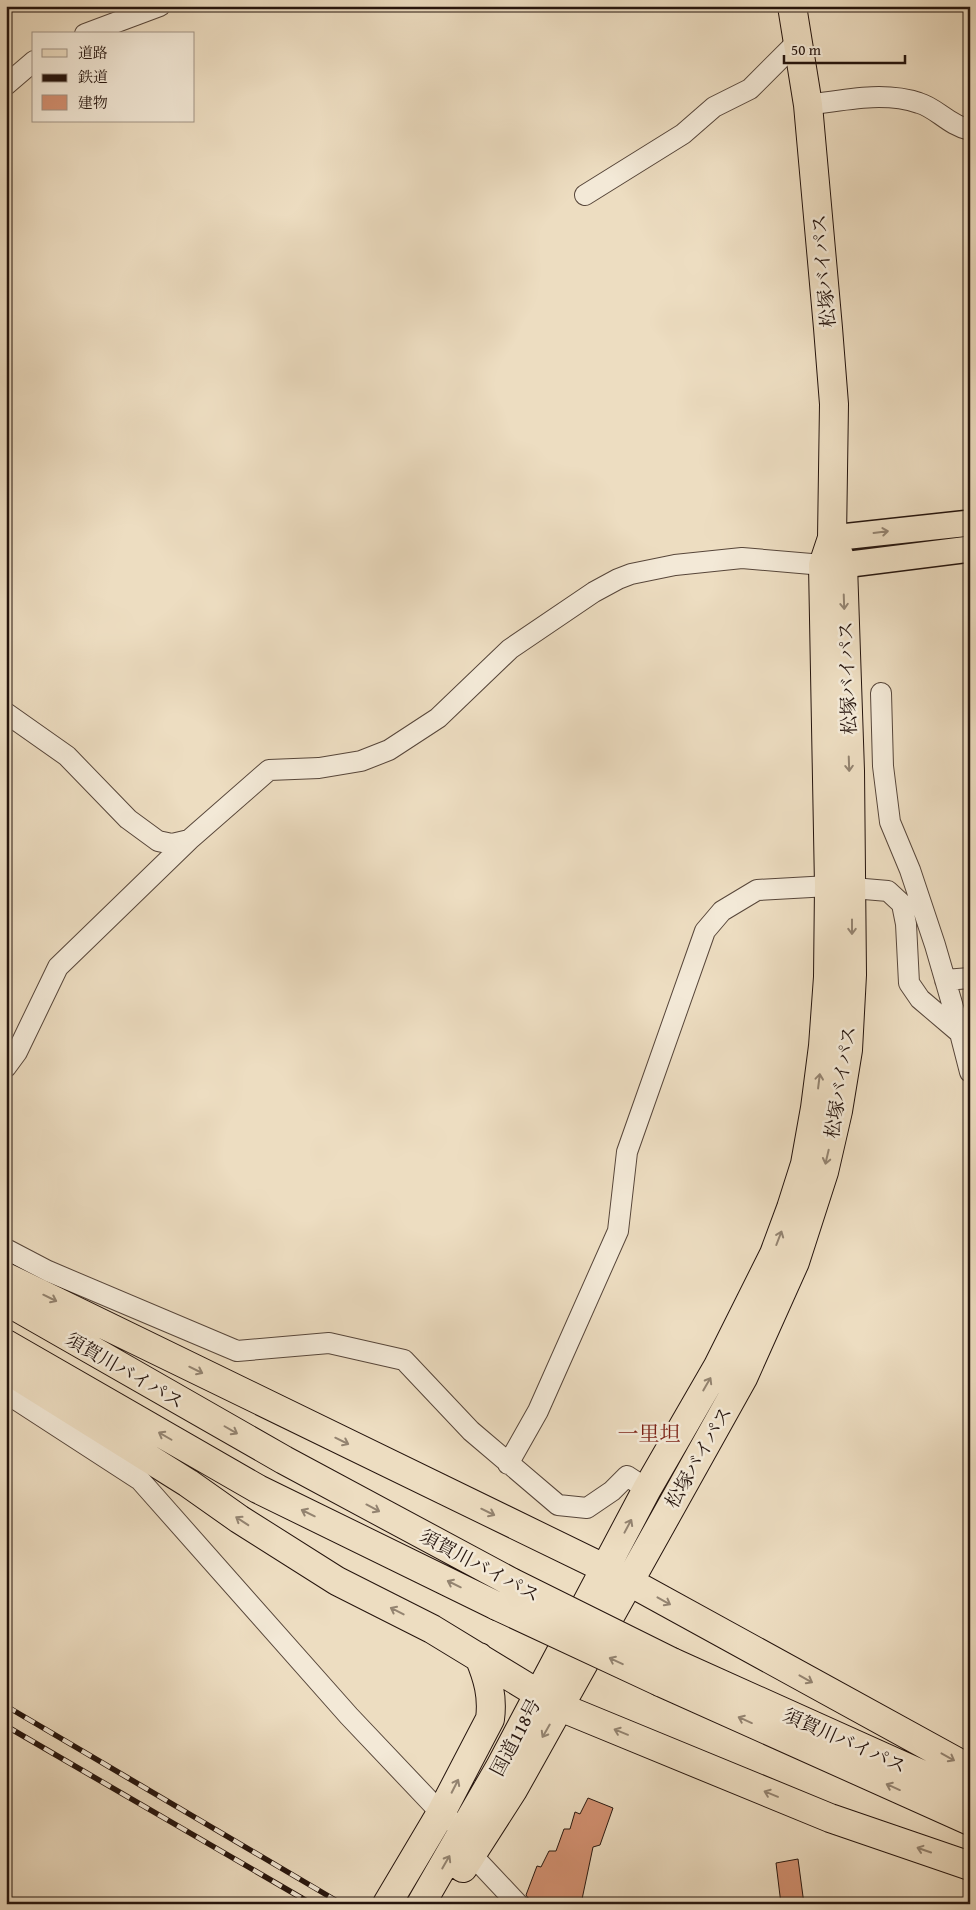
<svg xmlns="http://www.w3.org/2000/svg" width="976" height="1910" font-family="'Gentium Book Plus','Noto Serif JP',serif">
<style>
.building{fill:#d39071;stroke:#25140d}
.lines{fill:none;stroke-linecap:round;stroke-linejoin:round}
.minor-casing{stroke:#57463a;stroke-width:22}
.major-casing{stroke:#25140d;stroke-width:28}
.highway-casing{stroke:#25140d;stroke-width:30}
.minor{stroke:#f3e9d7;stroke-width:20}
.major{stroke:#edddc1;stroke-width:25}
.highway{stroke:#edddc1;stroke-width:28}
.rail-casing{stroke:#25140d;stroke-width:5.5}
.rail{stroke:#f3e9d7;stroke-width:4;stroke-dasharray:11;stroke-linecap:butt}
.highway-bridge-casing{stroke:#25140d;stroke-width:30;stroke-linecap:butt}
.highway-bridge{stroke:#edddc1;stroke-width:28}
.oneway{stroke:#938370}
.labels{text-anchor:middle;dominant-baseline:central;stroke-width:5;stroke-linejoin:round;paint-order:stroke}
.street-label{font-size:19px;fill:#25140d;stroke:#f3e9d7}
.quarter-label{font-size:21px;fill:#7a1f14;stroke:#f3e9d7}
</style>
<rect width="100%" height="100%" fill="#edddc1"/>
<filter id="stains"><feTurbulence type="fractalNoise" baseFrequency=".004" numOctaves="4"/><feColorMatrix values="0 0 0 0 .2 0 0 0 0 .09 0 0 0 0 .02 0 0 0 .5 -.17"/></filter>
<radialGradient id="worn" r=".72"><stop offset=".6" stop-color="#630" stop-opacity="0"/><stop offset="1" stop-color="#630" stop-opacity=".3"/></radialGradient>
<path class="building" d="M588,1798l25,10 -13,37 -7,2 -12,57h-9l-11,-4 -2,4h-14l-17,-6 -2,-3 11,-29 4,1 8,-16h7l8,-22h6l5,-17 5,2z
M798,1859l6,45h-23l-5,-41z"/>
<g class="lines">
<defs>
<path id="minor" d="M85,34l75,-28
M6,85l28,-24
M808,105c36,-5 76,-14 111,-2 18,5 29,22 51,27
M585,195l98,-61 31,-27 36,-18 48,-48
M881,693l2,73 7,56 20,48 25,75 25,86
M6,713l61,43 61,63 30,22 14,3 17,-4
M945,980l25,-2
M6,1067l11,-15 41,-85 131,-127 80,-70 50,-2 42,-7 28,-11 49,-32 72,-69 84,-57 24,-13 13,-5 44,-9 67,-7 81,7
M6,1249l42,22 189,80 92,-8 75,17 67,71 87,74 29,3 25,-17 15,-15 20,13
M6,1393l134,87 209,236 92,97 23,17
M508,1464l30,-53 80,-180 9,-79 78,-221 17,-20 35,-21 72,-4 59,5 14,13 4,20 3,59 11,16 40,34 10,39
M471,1854l47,50"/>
<path id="major" d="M832,538l138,-15
M823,565h20l127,-16"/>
<path id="highway" d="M6,1277l600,292 364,200
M6,1301l278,159 227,122
M6,1344l252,145 239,117
M6,1369l182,114 51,36 98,62 95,48 128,78 270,111 140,48
M672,1662l298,134
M660,1682l310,139
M463,1868l50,-78 230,-412 52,-116 29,-90 14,-61 10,-61 4,-75 -2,-204 -7,-206 -11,-27
M387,1904l54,-91 49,-94c3,-22 -2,-41 -11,-62
M421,1904l79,-137 147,-278 71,-123 56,-112 17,-46 14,-44 10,-56 8,-62 5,-69 1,-91 -6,-321 9,-27 2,-134 -6,-76 -20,-223 -16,-99"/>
</defs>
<use href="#minor" class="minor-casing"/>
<use href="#major" class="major-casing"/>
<use href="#highway" class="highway-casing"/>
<use href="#minor" class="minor"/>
<use href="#major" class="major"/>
<use href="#highway" class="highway"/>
<defs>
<path id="rail" d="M6,1706l336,198
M6,1726l306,178"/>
</defs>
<use href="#rail" class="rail-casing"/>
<use href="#rail" class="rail"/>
<defs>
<path id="highway-bridge" d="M511,1582l161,80
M497,1606l163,76"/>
</defs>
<use href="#highway-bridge" class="highway-bridge-casing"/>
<use href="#highway-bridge" class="highway-bridge"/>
</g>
<defs><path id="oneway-shaft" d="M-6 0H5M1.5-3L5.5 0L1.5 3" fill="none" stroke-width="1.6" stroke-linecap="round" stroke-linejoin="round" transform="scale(1.25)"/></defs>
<g class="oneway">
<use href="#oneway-shaft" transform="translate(881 532) rotate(-7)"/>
<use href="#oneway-shaft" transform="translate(844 602) rotate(88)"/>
<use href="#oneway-shaft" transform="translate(849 764) rotate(88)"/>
<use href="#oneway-shaft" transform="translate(852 927) rotate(90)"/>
<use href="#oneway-shaft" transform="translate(819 1081) rotate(-83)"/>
<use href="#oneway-shaft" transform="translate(827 1157) rotate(103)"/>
<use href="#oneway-shaft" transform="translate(779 1238) rotate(-69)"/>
<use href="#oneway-shaft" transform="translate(50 1298) rotate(26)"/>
<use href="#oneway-shaft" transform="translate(196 1370) rotate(26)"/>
<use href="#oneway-shaft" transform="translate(707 1384) rotate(-60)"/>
<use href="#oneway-shaft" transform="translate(231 1430) rotate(30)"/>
<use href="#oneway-shaft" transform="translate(165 1436) rotate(-150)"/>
<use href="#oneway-shaft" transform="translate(342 1441) rotate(26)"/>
<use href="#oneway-shaft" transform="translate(373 1508) rotate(28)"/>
<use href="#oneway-shaft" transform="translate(488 1512) rotate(26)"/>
<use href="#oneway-shaft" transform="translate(308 1513) rotate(-154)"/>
<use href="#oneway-shaft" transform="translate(242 1521) rotate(-147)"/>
<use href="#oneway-shaft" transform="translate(628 1526) rotate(-62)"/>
<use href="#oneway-shaft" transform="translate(454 1584) rotate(-154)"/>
<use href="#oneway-shaft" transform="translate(664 1601) rotate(29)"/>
<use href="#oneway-shaft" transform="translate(397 1611) rotate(-153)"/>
<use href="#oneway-shaft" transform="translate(616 1661) rotate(-155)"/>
<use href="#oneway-shaft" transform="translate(806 1679) rotate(29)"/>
<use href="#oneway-shaft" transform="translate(745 1720) rotate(-156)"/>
<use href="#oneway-shaft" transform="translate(546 1731) rotate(120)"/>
<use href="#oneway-shaft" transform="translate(621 1732) rotate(-158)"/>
<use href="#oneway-shaft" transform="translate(948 1757) rotate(29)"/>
<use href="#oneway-shaft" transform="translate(455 1786) rotate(-63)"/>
<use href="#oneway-shaft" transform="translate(893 1787) rotate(-156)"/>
<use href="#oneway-shaft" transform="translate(771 1794) rotate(-158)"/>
<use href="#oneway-shaft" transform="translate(924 1850) rotate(-161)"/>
<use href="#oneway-shaft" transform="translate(446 1862) rotate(-60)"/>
</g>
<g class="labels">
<g class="street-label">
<text transform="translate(823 271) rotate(-95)">松塚バイパス</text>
<text transform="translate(847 678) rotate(-92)">松塚バイパス</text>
<text transform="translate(840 1082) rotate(-81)">松塚バイパス</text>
<text transform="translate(125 1370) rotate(30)">須賀川バイパス</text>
<text transform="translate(698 1457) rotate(-60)">松塚バイパス</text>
<text transform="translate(480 1565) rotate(28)">須賀川バイパス</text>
<text transform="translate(515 1737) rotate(-62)">国道118号</text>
<text transform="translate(845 1740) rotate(24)">須賀川バイパス</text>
</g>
<g class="quarter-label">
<text x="649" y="1433">一里坦</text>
</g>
</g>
<rect width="976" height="1910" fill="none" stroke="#edddc1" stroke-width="25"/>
<rect x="8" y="8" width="961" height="1895" fill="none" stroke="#25140d" stroke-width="2.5"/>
<rect x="12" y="12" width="951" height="1885" fill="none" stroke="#25140d"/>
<rect x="32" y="32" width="162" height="90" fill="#f3e9d7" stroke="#a19486"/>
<rect x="42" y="49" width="25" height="8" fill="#edddc1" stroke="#a19486"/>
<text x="78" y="58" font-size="15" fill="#25140d">道路</text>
<rect x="42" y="74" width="25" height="8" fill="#25140d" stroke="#a19486"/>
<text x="78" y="82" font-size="15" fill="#25140d">鉄道</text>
<rect x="42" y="95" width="25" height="15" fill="#d39071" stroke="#a19486"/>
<text x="78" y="108" font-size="15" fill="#25140d">建物</text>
<path d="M784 55v8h121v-8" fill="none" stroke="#25140d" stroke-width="2.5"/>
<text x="791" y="55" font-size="15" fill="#25140d" stroke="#f3e9d7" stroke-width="4" paint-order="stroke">50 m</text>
<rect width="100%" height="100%" filter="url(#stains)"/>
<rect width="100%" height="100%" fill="url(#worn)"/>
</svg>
